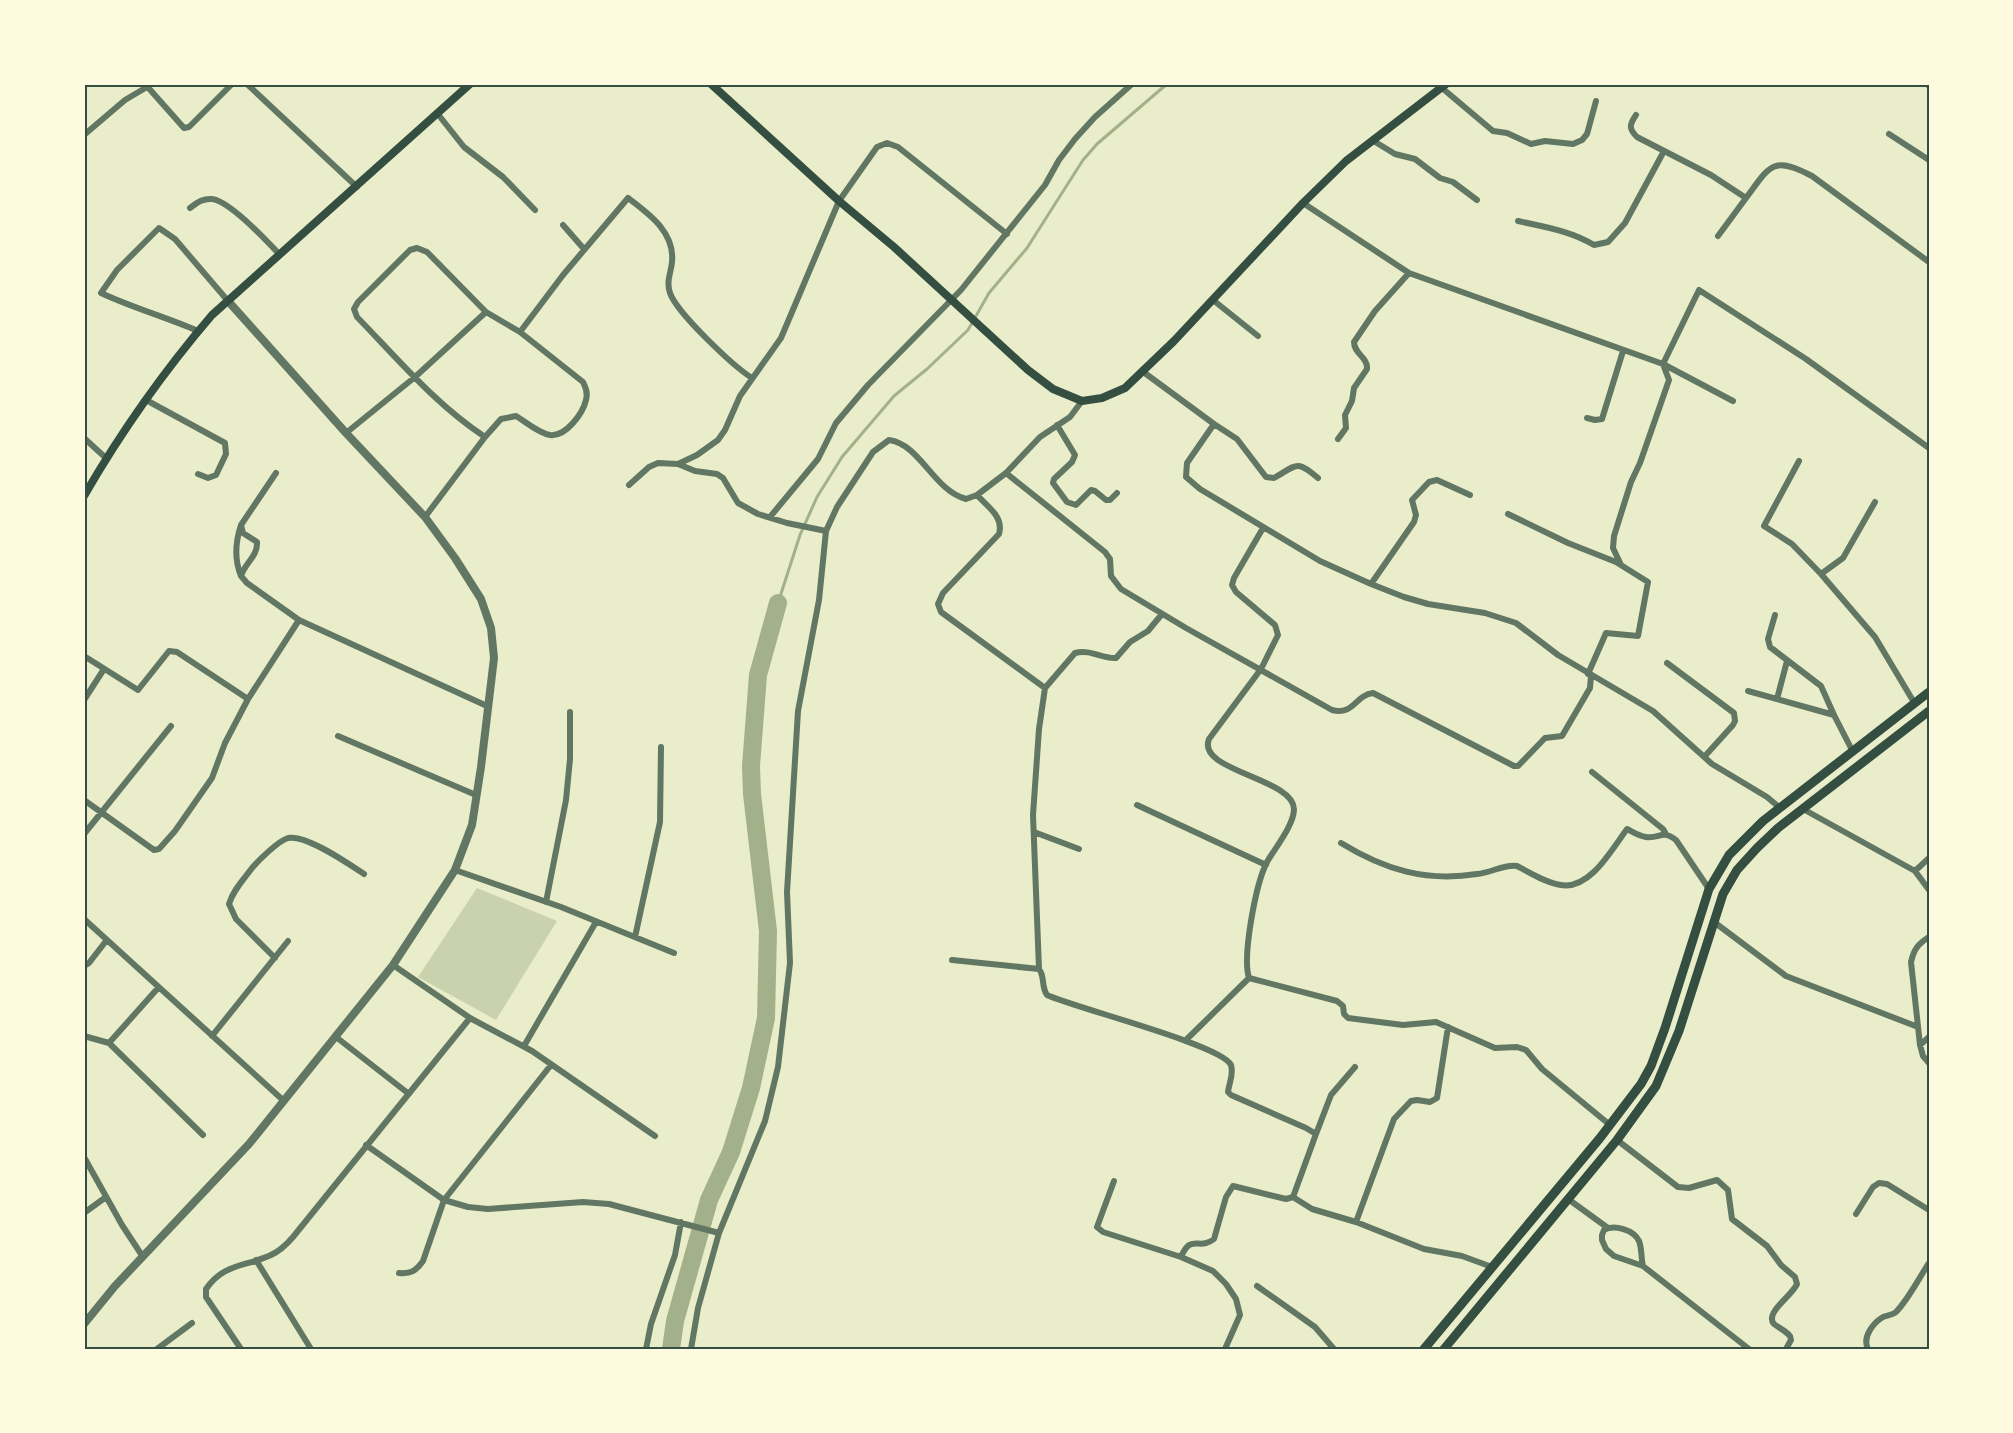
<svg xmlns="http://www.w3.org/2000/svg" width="2013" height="1433" font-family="'Exo 2',sans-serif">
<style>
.green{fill:#cad2ad}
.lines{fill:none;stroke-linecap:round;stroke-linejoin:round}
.stream{stroke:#a3b18a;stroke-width:3}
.river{stroke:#a3b18a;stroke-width:18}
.minor{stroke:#617663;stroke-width:6}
.tertiary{stroke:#617663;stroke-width:8}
.secondary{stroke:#344e41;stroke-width:8}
.primary{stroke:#344e41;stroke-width:9}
.neatline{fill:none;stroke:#344e41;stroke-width:2}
</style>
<rect width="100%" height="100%" fill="#e9edc9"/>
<path class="green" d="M477,888l80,33 -61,99 -78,-43z"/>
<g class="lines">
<path class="stream" d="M778,603l22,-68 17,-38 25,-40 52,-61 33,-27 41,-39 21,-37 38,-45 56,-88 14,-16 70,-60"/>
<path class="river" d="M671,1349l4,-28 34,-121 22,-48 20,-64 15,-70 2,-87 -16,-137 -1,-28 7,-91 20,-72"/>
<path class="minor" d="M145,84l39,44 5,-1 43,-43
M247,84l110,103
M1927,84l2,2
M1442,88l51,43 14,2 24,11 14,-3 28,3 9,-4 5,-6 9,-33
M437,113l27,34 39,30 32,33
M1636,115c-7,10 -7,14 1,22l74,38 35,23c24,-32 26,-43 66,-22l117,86
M1889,134l40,26
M84,135l41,-35 22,-13
M1372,140l23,14 20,5 25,19 13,4 24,18
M1303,203l106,70 254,91 6,16 -29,83 -9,19 -17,54 -1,12 8,17
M190,208c7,-5 13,-10 22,-9 18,2 55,42 68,56
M1518,221c27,6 53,10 76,24l14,-3 17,-19 39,-72
M563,225l21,24
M1718,236l28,-38
M1213,300l45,36
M198,331c-32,-14 -65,-23 -97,-38l16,-23 42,-42 16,11 53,62
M520,332l43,-57 65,-77c21,16 47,34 44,64 -1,11 -6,19 -2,31 7,20 63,73 82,85
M1142,371l72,53 -27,39 -1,14 14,12 120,72 51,23 33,13 24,7 57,9 31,10 42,32 95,56 59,53 55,33 13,11
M146,400l79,43 1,11 -10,21 -8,3 -10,-4
M1733,401l-70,-37 36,-74 107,69 123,89
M1587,418l8,2 7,-1 21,-68
M1214,424l23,15 29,38 8,1c23,-13 22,-19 44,0
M1057,425l18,30 -3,7 -18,17 -1,4 14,19 9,3 15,-15 4,1 11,9h4l7,-7
M346,433l69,-56 71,-65
M84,438l23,21
M1338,439l8,-11 -1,-13 7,-14 2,-13 13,-19c1,-12 -13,-15 -13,-27l21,-31 34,-38
M1799,461l-35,65 28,18 29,30 54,63 40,67
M678,464l17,7 22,3 6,4 15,25 20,11 29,9 39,8
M276,473l-35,52 2,8 14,9c1,14 -12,21 -16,34l6,7 52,37 188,86
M1006,473l99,79 5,7 1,17 10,13 65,39 146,82c22,6 23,-15 41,-17l141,73h4l27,-28 17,-2 28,-48 1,-12
M629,485l20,-18 9,-4 20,1 19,-9 21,-15 7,-10 15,-34 41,-58 58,-137 38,-54 10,-4 11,4 109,87
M977,495c11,12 27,22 22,39l-56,59 -5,11 3,8 104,76 -6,41 -6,86 6,154
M1508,514l60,29 48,19 32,20 -10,54 -32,-3 -18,41
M425,517l60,-80 16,-18 15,-3c10,6 22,17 34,19 16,2 33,-22 36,-35 2,-7 0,-12 -3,-18l-63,-50 -34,-20 -59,-60 -10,-4 -7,2 -52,52 -4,7 3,8c41,42 78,87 128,120
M770,517l48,-58 18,-36 32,-38 93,-95 84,-105 14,-25 16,-21 20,-22 37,-33
M241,525c-6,18 -7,34 0,51
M1821,574l22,-16 32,-56
M1371,584l43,-62 2,-7 -4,-15 17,-18 8,-2 33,15
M1775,615l-7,24 2,8 51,39 13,29
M84,656l54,34 31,-39 8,1 71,47
M1667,663l67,50 1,8 -2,4 -28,31
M1045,688l30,-35c16,-4 27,6 41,5l14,-16 18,-11 14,-17
M1748,691l86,24 19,37
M1777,699l10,-38
M84,700l20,-31
M338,736l138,59
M1592,772l71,57 3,5
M84,800l70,50 5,-1 16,-18 37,-53 13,-35 23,-44 51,-79
M1137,805l129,60
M1803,809l112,62 14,19
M1034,832l45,17
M84,834l87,-108
M1341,843c44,27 85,39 136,31 14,-1 27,-10 40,-8 14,7 29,17 44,19 29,5 51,-36 66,-56 6,3 12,7 19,8 14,2 16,-8 30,3l33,49
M455,870l106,37 113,46
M1915,871l14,-13
M546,902l20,-102 4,-41v-47
M84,919l200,182
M1714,922l72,54 132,51
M635,937l25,-115 1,-75
M1929,937c-11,7 -15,12 -18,25l9,83 3,11 6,7
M275,958l-39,-39 -7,-15c4,-14 15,-25 23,-36 7,-8 26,-27 36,-30 18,-4 61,26 76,36
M952,960l87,9c6,7 2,18 8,26 28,13 175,50 184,70 3,9 -2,18 -3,27l3,3 75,33 10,6 -23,63 -7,2 -53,-13 -7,11 -12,42c-15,12 -23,-6 -33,18
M393,965l77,53 62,33 123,85
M84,966l5,-3 17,-22
M1249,978c-7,-22 7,-95 18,-116 8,-14 27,-37 27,-53 -1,-31 -98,-38 -85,-70l52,-70 17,-34 -3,-10 -39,-33 -4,-7 2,-7 29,-50
M1249,978l88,23 6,5 1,8 4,4 55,7 33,-3 59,26 22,-1 9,3 16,19 68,56
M84,1036l25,7 94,92
M212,1036l76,-95
M336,1037l73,57
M1186,1040l63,-62
M109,1043l49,-55
M1920,1045l9,-8
M524,1046l72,-124
M1316,1134l15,-39 24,-28
M1617,1140l61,47 11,1 28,-8 11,10 4,29 35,27 14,19 14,12 2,7c-5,12 -33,29 -23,40 5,4 12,7 16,12l1,4 -5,9
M366,1145l78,55 24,7 20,2 95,-7 26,2 110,29 -21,75 -7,41
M84,1157l38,68 21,32
M1114,1181l-17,46 6,5 78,25 32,14 13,13 10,15 4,16 -15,34
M1293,1197l19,12 44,13 68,27 38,7 30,11
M1568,1199l40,29
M84,1213l22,-16
M1856,1214l17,-27 6,-4 8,1 42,26
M1356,1222l38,-103 17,-18 6,-1 13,2 7,-4 11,-71
M719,1233l46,-112 13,-54 12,-104 -3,-71 11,-181 21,-111 7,-69 11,-24 36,-55 16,-12c31,4 45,51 77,59l11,-4 29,-22 34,-36 30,-20 12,-16
M256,1260l55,89
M1643,1266c-2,-7 -1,-18 -4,-25 -5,-11 -25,-17 -35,-11l-2,5v5l4,9 8,7 29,10 106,83
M399,1273c12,1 17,-2 24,-12l21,-61 107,-135
M1257,1286l58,41 19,22
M157,1349l35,-26
M241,1349l-35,-52v-8c18,-26 39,-22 65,-34 9,-4 16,-11 22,-18l177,-219
M646,1349l5,-25 24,-69 6,-33
M1868,1349c-6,-12 5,-26 15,-32 5,-2 10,-2 13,-5 12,-12 23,-34 33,-49"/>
<path class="tertiary" d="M84,1324l31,-38 134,-142 144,-179 62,-95 17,-45 9,-58 13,-109 -3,-30 -10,-29 -26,-41 -30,-41 -79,-84 -118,-132"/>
<path class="secondary" d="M711,84l128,117 55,46 134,123 25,19 29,12 20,-3 23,-10 49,-47 129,-138 43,-42 100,-77
M84,496c37,-64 80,-125 128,-181l258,-231"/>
<path class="primary" d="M1424,1349l176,-211 41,-54 10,-18 14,-38 44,-139 20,-34 34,-34 166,-129
M1444,1349l173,-209 39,-54 23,-55 44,-137 14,-24 20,-22 21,-20 151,-117"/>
</g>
<rect width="2013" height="1433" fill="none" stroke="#fefae0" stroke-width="171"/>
<rect x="86" y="86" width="1842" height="1262" class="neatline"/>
</svg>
